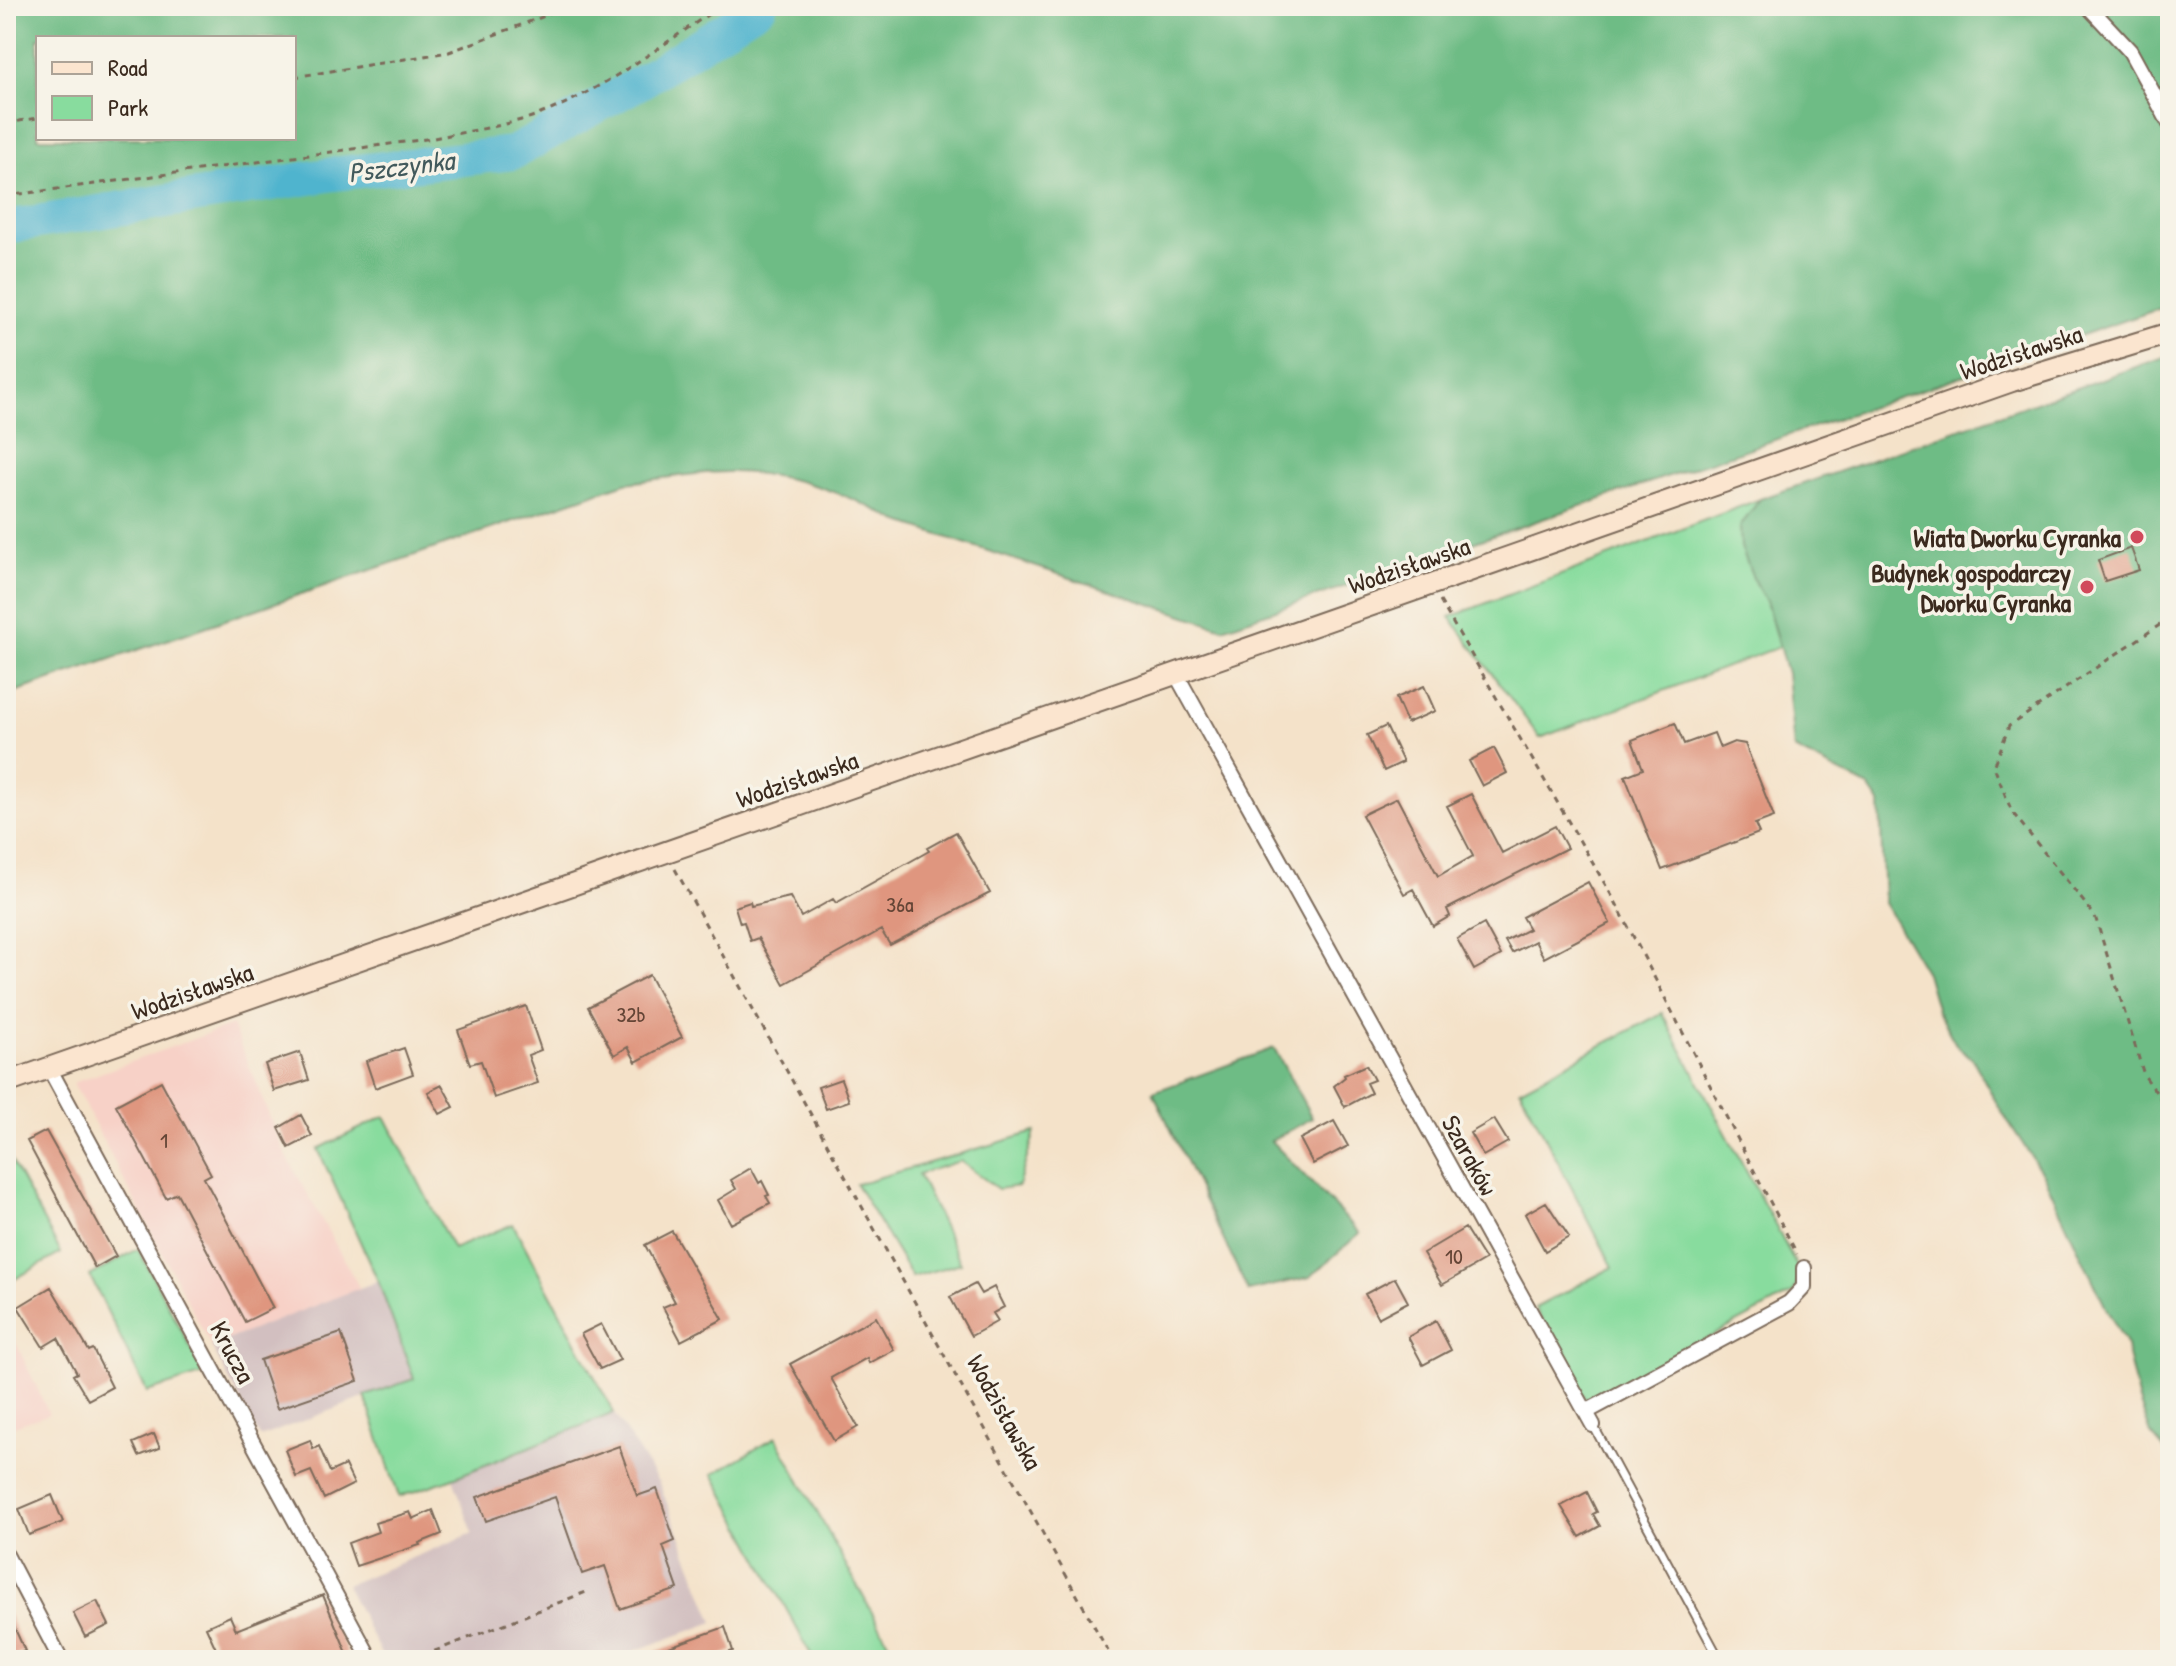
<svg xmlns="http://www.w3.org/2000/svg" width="2176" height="1666" font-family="'Patrick Hand',sans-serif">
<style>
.built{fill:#f7d1c7}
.industrial{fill:#d2bfc0}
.green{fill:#88dc9e;stroke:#62835e;stroke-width:2}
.forest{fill:#6ebc85;stroke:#547352;stroke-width:2;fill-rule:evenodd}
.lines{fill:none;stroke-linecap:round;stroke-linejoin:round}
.river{stroke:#4fb4ce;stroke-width:34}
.building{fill:#df967f}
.service-casing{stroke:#7c6a5a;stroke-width:11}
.minor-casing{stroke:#7c6a5a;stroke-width:18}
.secondary-casing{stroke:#7c6a5a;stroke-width:24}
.path{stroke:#7c6a5a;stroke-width:3;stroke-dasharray:6 6;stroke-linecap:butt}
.service{stroke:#fff;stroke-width:7}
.minor{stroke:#fff;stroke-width:14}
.secondary{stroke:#fbe5cf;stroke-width:20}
.poi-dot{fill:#d1495b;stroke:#f7f3e8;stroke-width:3}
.labels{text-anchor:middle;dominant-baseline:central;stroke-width:7;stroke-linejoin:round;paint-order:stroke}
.number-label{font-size:22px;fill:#644536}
.street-label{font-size:26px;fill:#3b2a1e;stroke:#f7f3e8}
.poi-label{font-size:26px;font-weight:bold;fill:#3b2a1e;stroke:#f7f3e8;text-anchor:end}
.water-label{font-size:28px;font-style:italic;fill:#425a5c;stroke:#f7f3e8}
</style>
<rect width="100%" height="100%" fill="#f7f3e8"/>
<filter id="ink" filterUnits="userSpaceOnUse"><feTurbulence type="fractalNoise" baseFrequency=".0125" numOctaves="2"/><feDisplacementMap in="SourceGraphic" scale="16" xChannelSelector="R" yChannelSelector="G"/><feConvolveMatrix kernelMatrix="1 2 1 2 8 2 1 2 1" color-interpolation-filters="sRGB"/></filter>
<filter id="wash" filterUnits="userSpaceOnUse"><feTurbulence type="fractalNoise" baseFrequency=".006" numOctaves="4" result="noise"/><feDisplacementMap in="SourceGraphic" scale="32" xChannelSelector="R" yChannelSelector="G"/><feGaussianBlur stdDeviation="1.8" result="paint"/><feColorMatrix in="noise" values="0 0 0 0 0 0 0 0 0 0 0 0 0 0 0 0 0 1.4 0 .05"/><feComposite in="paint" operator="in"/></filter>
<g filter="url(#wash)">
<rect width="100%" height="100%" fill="#f4e2c9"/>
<path class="built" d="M232,1025l52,126 76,138 -149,57 -138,-263z
M6,1321l43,93 -43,15z"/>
<path class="industrial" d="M378,1281l36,98 -154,58 -49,-91z
M614,1413l45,70 55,139 -104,38h-226l-38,-75 127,-52 -20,-55z"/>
<path class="green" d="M1760,499l-20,28 15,56 11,18 13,46 -239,91 -90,-121z
M1662,1013l137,257v10l-6,13 -206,110 -52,-95 78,-41 -93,-178z
M385,1116l68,133 60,-25 101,189 -161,65 -54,19 -34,-101 49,-17 -36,-98 -60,-132z
M1035,1132l-17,54 -20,3 -38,-28 -42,13 43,89 -49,14 -56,-93z
M6,1151l55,102 -55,31z
M138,1249l67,125 -58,18 -57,-116z
M776,1437l122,223h-84l-101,-186z"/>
<path class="forest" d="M6,6h2164v299l-947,323 -326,-107c-52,-29 -106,-48 -166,-49 -35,-1 -72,8 -106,11l-619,212zM38,38h256v100h-256z
M2170,355v1101l-19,-22 -13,-36 -13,-56 -19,-34 -62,-132 -44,-67 -28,-51 -15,-12 -20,-35 -11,-38 -42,-70 -4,-100 -11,-16 -75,-38 -7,-76 -21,-72 -11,-18 -14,-36 -1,-20 20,-28z
M1274,1048l38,70 -41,23 89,92 -50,44 -62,14 -95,-199z"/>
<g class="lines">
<path class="river" d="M6,227l328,-53 179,-21 128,-71 119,-76"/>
</g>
<g id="blocks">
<path class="building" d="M2131,548l8,22 -34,11 -7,-21z
M1424,686l11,25 -28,12 -11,-25z
M1675,723l9,21 30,-11 6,15 14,-6 11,2 29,73 -19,7 4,9 -97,37 -37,-94 18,-7 -11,-29z
M1386,726l17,36 -19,9 -17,-36z
M1494,748l13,25 -25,13 -13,-25z
M1471,794l31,59 53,-27 12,22 -120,61 3,7 -17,10 -20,-37 -9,5 -42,-79 35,-17 41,78 35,-20 -26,-50z
M956,832l34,61 -100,52 -9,-15 -97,54 -26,-46 -8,3 -6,-19 -4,1 -5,-16 15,-5 1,4 39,-9 11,20 32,-18 3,4 93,-52 -2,-3z
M1588,882l22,41 -66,35 -9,-17 -23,12 -7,-12 24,-12 -7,-12z
M1484,924l17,31 -27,15 -17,-31z
M649,975l33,62 -46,25 -8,-15 -14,8 -26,-48z
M526,1006l15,44 -13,5 10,28 -44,15 -13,-37 -11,3 -12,-34z
M404,1048l9,26 -38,14 -9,-27z
M300,1052l9,28 -35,11 -9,-27z
M1366,1065l8,15 -8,3 5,10 -26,14 -11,-21 11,-9 -1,-2z
M841,1079l8,22 -23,8 -8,-22z
M161,1081l50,93 -7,4 69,130 -28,14 -68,-129 -11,5 -50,-93z
M442,1085l12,22 -14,7 -12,-22z
M301,1115l11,21 -23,12 -10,-20z
M1494,1119l14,23 -25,14 -13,-23z
M1334,1121l14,25 -35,18 -13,-25z
M46,1131l70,125 -21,12 -68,-127z
M751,1168l8,15 3,-2 7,14 -3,1 4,7 -39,21 -13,-24 18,-11 -5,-9z
M1546,1202l23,35 -24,14 -20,-37z
M1465,1228l20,32 -43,25 -19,-32z
M672,1231l51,88 -42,22 -18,-34 12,-5 -30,-57z
M1395,1278l13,24 -30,16 -13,-24z
M975,1284l6,10 13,-7 10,20 -11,6 5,8 -27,15 -21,-39z
M51,1287l38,64 4,-2 19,38 -24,13 -15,-25 4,-2 -19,-35 -15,9 -25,-40z
M876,1317l18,33 -25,13 -2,-5 -36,20 27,49 -24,14 -44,-77z
M1436,1321l15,29 -28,15 -15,-28z
M601,1324l19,36 -20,9 -19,-35z
M341,1333l17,48 -81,28 -17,-49z
M154,1434l6,14 -21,8 -6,-13z
M310,1440l3,9 6,-3 11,26 15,-7 9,19 -30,15 -13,-28 -15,6 -11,-27z
M619,1446l18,50 20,-7 18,52 -12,5 15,43 -58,20 -15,-43 -23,8 -27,-77 -69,24 -9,-24z
M1587,1492l10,20 -4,2 7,12 -20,11 -19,-31z
M52,1495l11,27 -34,13 -10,-26z
M433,1510l9,24 -23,9 1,2 -64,21 -8,-23 30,-11 -3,-9 35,-11 3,7z
M323,1595l24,58 -18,7h-108l-15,-33 24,-11 6,14z
M97,1601l12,24 -24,12 -12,-24z
M6,1609l19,42 -19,8z
M725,1627l8,24 -25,9h-70v-2z"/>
</g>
</g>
<g filter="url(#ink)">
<use href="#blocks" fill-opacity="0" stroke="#7c6a5a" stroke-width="2"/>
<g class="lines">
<defs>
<path id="service" d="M1593,1425l127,235"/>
<path id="minor" d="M2088,6l42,45 40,73
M1176,674l417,751
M49,1068l322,592
M1586,1412l203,-109 15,-16v-19
M6,1555l55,105"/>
<path id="secondary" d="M6,1083l2006,-702 158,-48"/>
</defs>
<use href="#service" class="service-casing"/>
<use href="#minor" class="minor-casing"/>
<use href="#secondary" class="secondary-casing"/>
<path class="path" d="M294,77l155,-25 93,-35 20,-11
M6,123l32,-5
M6,196l428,-58c39,-8 82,-13 119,-29 60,-26 114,-68 168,-103
M1440,601l176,302 181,351
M2170,618l-161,108 -15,41 18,45 83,104 49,159 26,37
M675,869l438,791
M412,1660l174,-68"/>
<use href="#service" class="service"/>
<use href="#minor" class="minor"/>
<use href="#secondary" class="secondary"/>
</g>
</g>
<g class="poi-dot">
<circle cx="2137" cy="537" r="8"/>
<circle cx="2087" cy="587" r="8"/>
</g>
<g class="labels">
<g class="number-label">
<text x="900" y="904">36a</text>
<text x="631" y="1014">32b</text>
<text x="164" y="1140">1</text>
<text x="1454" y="1256">10</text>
</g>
<g class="street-label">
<text transform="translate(2021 352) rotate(-18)">Wodzisławska</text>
<text transform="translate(1409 565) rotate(-19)">Wodzisławska</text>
<text transform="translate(797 779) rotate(-19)">Wodzisławska</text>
<text transform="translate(192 991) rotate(-19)">Wodzisławska</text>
<text transform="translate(1470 1155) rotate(61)">Szaraków</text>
<text transform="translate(233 1352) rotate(62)">Krucza</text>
<text transform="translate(1005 1412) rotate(61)">Wodzisławska</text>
</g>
<g class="poi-label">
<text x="2121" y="537">Wiata Dworku Cyranka</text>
<text x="2071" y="572">Budynek gospodarczy<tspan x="2071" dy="30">Dworku Cyranka</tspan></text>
</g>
<g class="water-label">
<text transform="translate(401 166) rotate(-7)">Pszczynka</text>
</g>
</g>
<rect width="2176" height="1666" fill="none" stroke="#f7f3e8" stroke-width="32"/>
<rect x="36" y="36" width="260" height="104" fill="#f7f3e8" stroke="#aca397" stroke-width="2"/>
<rect x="52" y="62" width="40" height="12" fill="#fbe5cf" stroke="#aca397" stroke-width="2"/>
<text x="108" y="76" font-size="24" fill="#3b2a1e">Road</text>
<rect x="52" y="96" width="40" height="24" fill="#88dc9e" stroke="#aca397" stroke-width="2"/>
<text x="108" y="116" font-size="24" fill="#3b2a1e">Park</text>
</svg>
